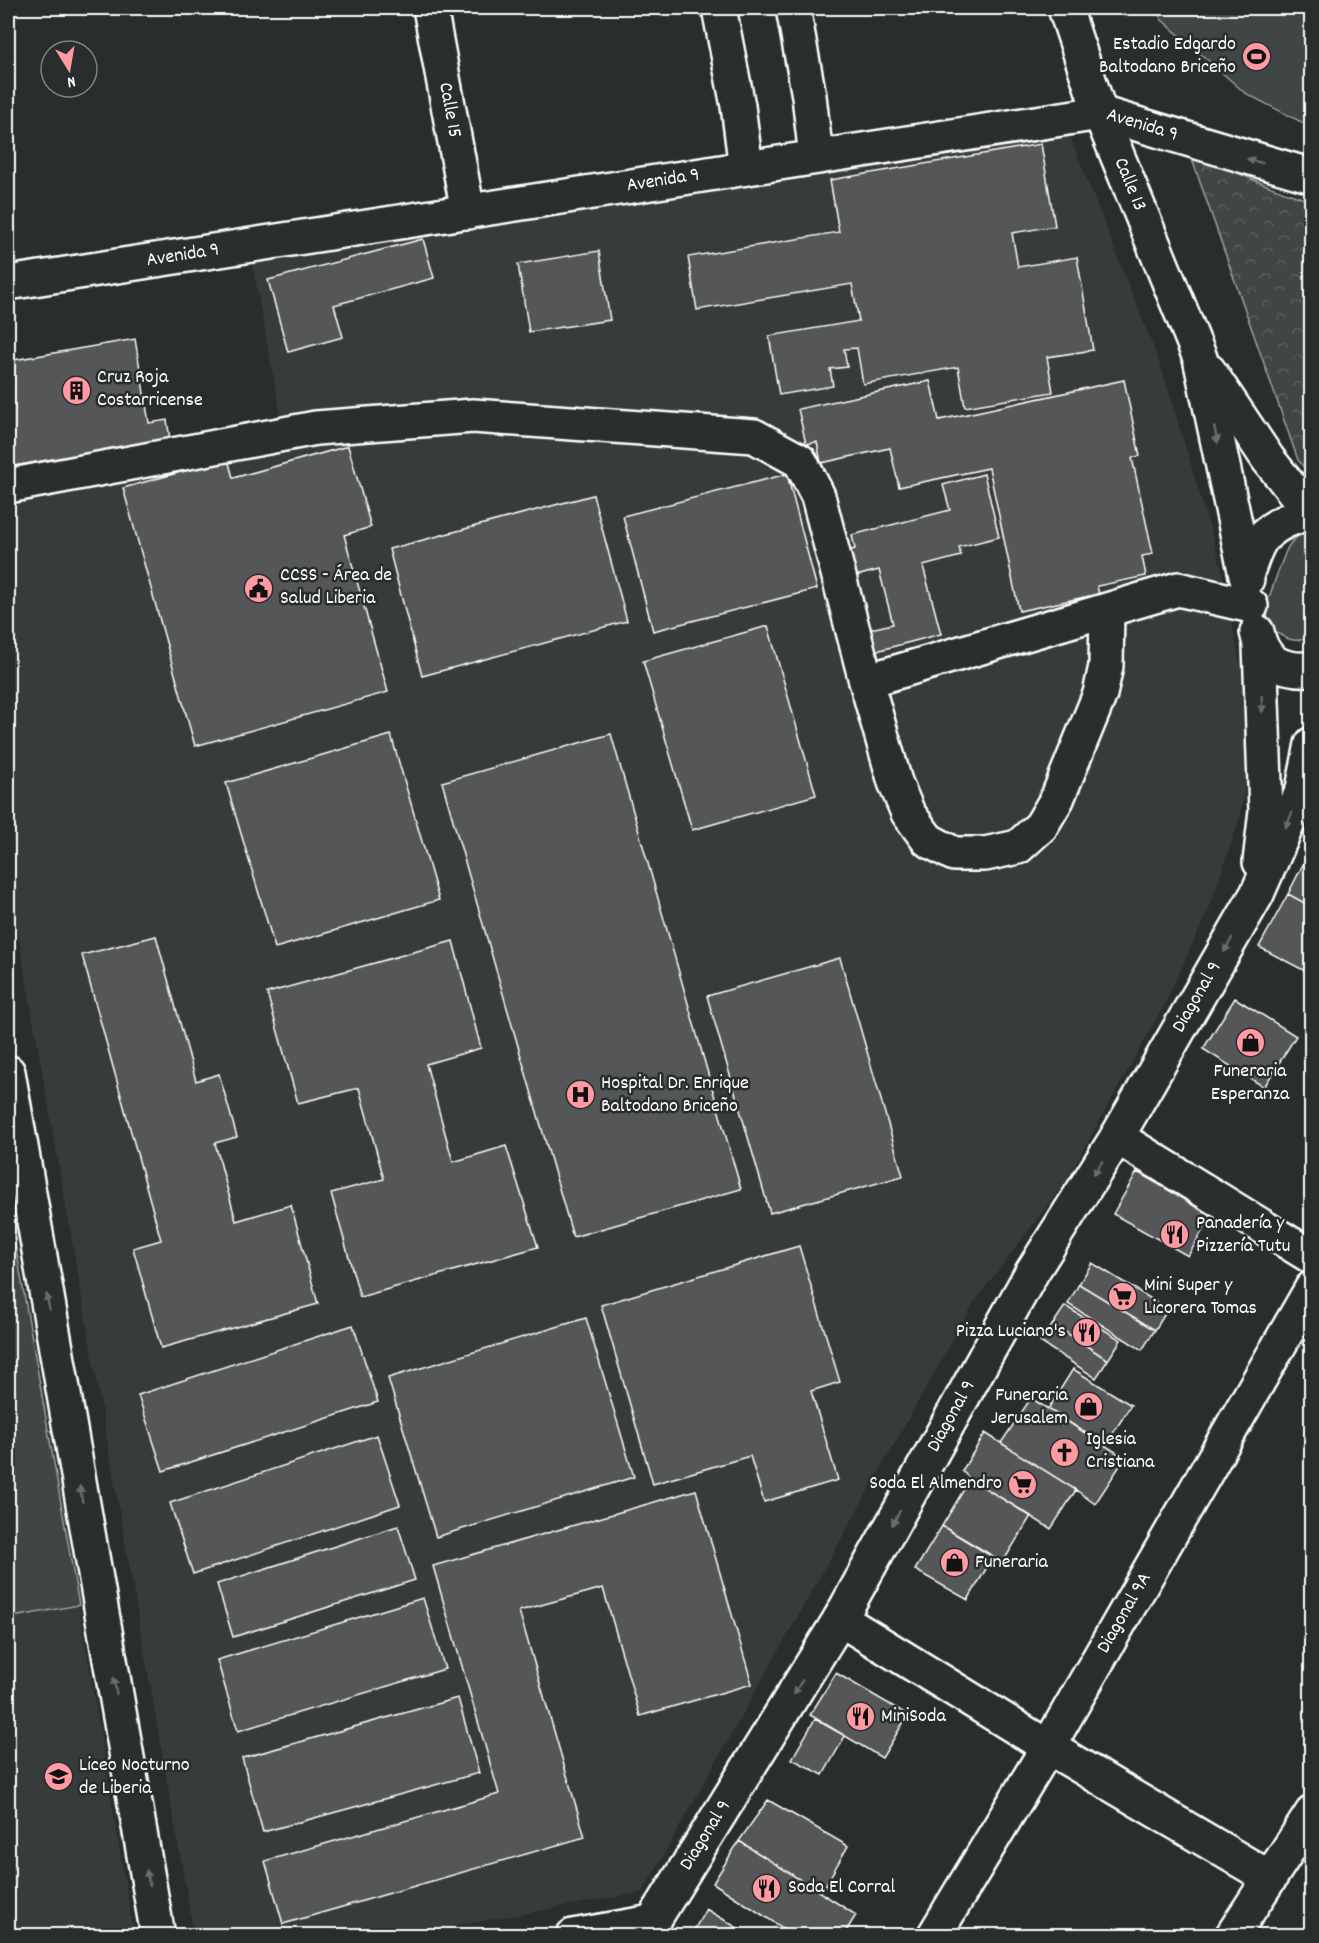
<svg xmlns="http://www.w3.org/2000/svg" width="1319" height="1943" font-family="Dekko,sans-serif">
<style>
.built{fill:#373a3b}
.grass{fill:#414445;stroke:#a0a2a2;stroke-width:1.5}
.forest{fill:url(#forest-crowns);stroke:#a0a2a2;stroke-width:1.5}
.building{fill:#555758;stroke:#fff;stroke-width:1.5}
.lines{fill:none;stroke-linecap:round;stroke-linejoin:round}
.minor-casing{stroke:#fff;stroke-width:38}
.minor{stroke:#2a2d2e;stroke-width:33}
.oneway{fill:#6a6c6d}
.labels{text-anchor:middle;dominant-baseline:central;stroke-width:5;stroke-linejoin:round;paint-order:stroke}
.poi-label{font-size:20px;fill:#fff;stroke:#2a2d2e;text-anchor:start}
.street-label{font-size:20px;fill:#fff;stroke:#2a2d2e}
</style>
<defs>
<pattern id="forest-crowns" width="20" height="18" patternUnits="userSpaceOnUse" patternTransform="scale(1.5)"><rect width="20" height="18" fill="#414445"/><path d="M2 6a3 3 0 1 1 6 0M12 15a3 3 0 1 1 6 0" fill="none" stroke="#5e6061"/></pattern>
</defs>
<rect width="100%" height="100%" fill="#2a2d2e"/>
<filter id="ink" filterUnits="userSpaceOnUse"><feTurbulence type="fractalNoise" baseFrequency=".0167" numOctaves="2"/><feDisplacementMap in="SourceGraphic" scale="12" xChannelSelector="R" yChannelSelector="G"/><feConvolveMatrix kernelMatrix="1 2 1 2 8 2 1 2 1" color-interpolation-filters="sRGB"/></filter>
<g filter="url(#ink)">
<path class="built" d="M1069,134l93,235 60,200 23,122 6,62 -11,64 -31,92 -47,100 -96,172 -93,123 -330,588 -237,43h-212l-186,-1058v-406l274,-49 -31,-164z
M79,1605l55,330 -126,1v-318z"/>
<path class="grass" d="M1156,8h155v119l-66,-34 -84,-74z
M1306,532h5v105c-22,11 -46,-7 -44,-31 1,-8 17,-51 21,-59 4,-7 11,-12 18,-15z
M8,1203l71,402 -71,13z"/>
<path class="forest" d="M1188,148c42,23 78,39 123,53v275l-13,-16z"/>
<path class="building" d="M1041,144l14,82 -43,7 6,34 59,-10 16,93 -46,7 6,35 -88,15 -7,-40 -95,17 -6,-36 -13,1 3,18 -17,2 3,17 -54,9 -10,-59 90,-15 -7,-37 -155,26 -9,-53 151,-25 -9,-52z
M423,239l11,39 -100,27 9,32 -55,15 -20,-72z
M599,251l11,69 -81,12 -11,-68z
M135,339l14,84 18,-3 3,19 -162,28v-106z
M1124,380l16,76 -8,2 21,96 -11,2 4,20 -49,10 2,8 -80,17 -30,-143 -90,19 -9,-39 -69,15 -4,-21 -11,2 -8,-35 132,-28 9,39z
M348,446l23,81 -27,8 44,157 -193,54 -72,-258 105,-29 5,19z
M787,474l30,115 -164,42 -30,-115z
M984,474l15,63 -40,10 2,9 -38,10 18,68 -65,17 -6,-22 23,-5 -14,-54 -27,7 -7,-25 10,-3 -3,-14 98,-25 -7,-25z
M593,495l34,126 -205,55 -33,-127z
M768,626l48,169 -124,35 -49,-169z
M611,734l130,455 -168,48 -131,-455z
M391,735l48,165 -164,48 -49,-165z
M1310,851l2,1v55l-24,-13z
M1288,894l24,13 -1,67 -52,-27z
M156,936l40,145 23,-7 18,63 -22,6 21,78 55,-16 27,99 -157,44 -28,-100 28,-8 -79,-285z
M453,941l28,107 -55,16 27,98 53,-16 32,101 -178,50 -29,-104 53,-14 -25,-91 -61,15 -31,-110z
M840,958l63,218 -133,37 -63,-217z
M1235,998l61,38 -32,51 -61,-38z
M1137,1172l75,42 -24,42 -75,-42z
M799,1246l41,136 -29,9 27,89 -74,22 -14,-46 -97,28 -52,-179z
M1092,1263l76,46 -13,21 -76,-46z
M1079,1284l76,46 -13,20 -74,-46z
M1065,1306l56,34 -13,20 -55,-36z
M586,1318l48,159 -198,60 -48,-159z
M1053,1324l55,36 -12,18 -56,-36z
M353,1325l25,77 -215,69 -25,-76z
M1073,1369l58,36 -26,41 -57,-37z
M1031,1398l94,60 -30,46 -19,-14 -75,-47z
M985,1433l91,57 -25,39 -81,-50 -8,-8z
M377,1435l23,70 -207,69 -23,-71z
M970,1479l61,37 -28,46 -61,-36z
M696,1490l56,194 -112,32 -37,-128 -84,23 66,226 -302,87 -18,-63 234,-67 -66,-228z
M398,1526l17,54 -182,57 -16,-53z
M942,1526l51,31 -25,43 -53,-30z
M423,1598l22,71 -207,62 -21,-71z
M836,1673l72,42 -26,43 -72,-43z
M458,1698l21,75 -216,59 -21,-74z
M815,1719l30,17 -22,39 -31,-16z
M768,1800l80,46 -27,47 -82,-52z
M739,1841l117,74 -13,21h-48l-82,-53z
M706,1909l45,27h-53l-5,-4z"/>
<g class="lines">
<defs>
<g id="minor">
<path id="s1" d="M430,8l38,204"/>
<path d="M719,8l19,98 8,62"/>
<path d="M793,8l16,88 7,61"/>
<path id="s2" d="M1065,8l35,105 100,245 46,217"/>
<path id="s3" d="M8,283l1092,-170 212,63"/>
<path d="M1209,371l59,88 43,54"/>
<path d="M8,486l308,-58 157,-12 281,20 46,25 18,35 48,185 29,101 13,31 20,27 26,14h31l33,-7 23,-21 16,-27 43,-105 6,-28 1,-55"/>
<path d="M1247,579l-1,-4c5,-12 9,-30 18,-39 13,-13 31,-20 48,-23"/>
<path d="M1257,632c6,31 25,39 55,37"/>
<path d="M1260,646l6,165 -6,51"/>
<path d="M866,681l312,-92 73,17"/>
<path d="M8,1072l150,864"/>
<path d="M1117,1137l195,120"/>
<path d="M840,1619l208,128 222,131"/>
<path d="M573,1936l79,-14"/>
<path id="s4" d="M644,1936l196,-317 192,-347 85,-135 140,-243 46,-105 9,-45"/>
<path id="s5" d="M934,1936l114,-189 264,-459"/>
<path d="M1232,1936l80,-123"/>
</g>
</defs>
<use href="#minor" class="minor-casing"/>
<use href="#minor" class="minor"/>
</g>
<defs><path id="oneway-solid" d="M-6-.8H1V-3.2L6.5 0L1 3.2V.8H-6Z" transform="scale(1.5)"/></defs>
<g class="oneway">
<use href="#oneway-solid" transform="translate(1255 161) rotate(-163)"/>
<use href="#oneway-solid" transform="translate(1216 435) rotate(78)"/>
<use href="#oneway-solid" transform="translate(1262 704) rotate(88)"/>
<use href="#oneway-solid" transform="translate(1289 820) rotate(114)"/>
<use href="#oneway-solid" transform="translate(1228 945) rotate(120)"/>
<use href="#oneway-solid" transform="translate(1098 1168) rotate(122)"/>
<use href="#oneway-solid" transform="translate(48 1302) rotate(-100)"/>
<use href="#oneway-solid" transform="translate(81 1494) rotate(-100)"/>
<use href="#oneway-solid" transform="translate(896 1518) rotate(119)"/>
<use href="#oneway-solid" transform="translate(115 1686) rotate(-100)"/>
<use href="#oneway-solid" transform="translate(798 1687) rotate(122)"/>
<use href="#oneway-solid" transform="translate(148 1878) rotate(-100)"/>
</g>
</g>
<defs>
<symbol id="stadium-disc" viewBox="-11 -11 22 22"><circle r="9.5" fill="#ff9aa2" stroke="#2a2d2e"/><path d="M0-5a6.5 5 0 1 0 0 10a6.5 5 0 1 0 0-10ZM-3.5-1.8h7v3.6h-7Z" fill="#111"/></symbol>
<symbol id="building-disc" viewBox="-11 -11 22 22"><circle r="9.5" fill="#ff9aa2" stroke="#2a2d2e"/><path d="M-4-6H4V6H1V3H-1V6H-4ZM-2.5-4.3h1.7v1.8h-1.7ZM.8-4.3h1.7v1.8H.8ZM-2.5-1h1.7V.8h-1.7ZM.8-1h1.7V.8H.8Z" fill="#111"/></symbol>
<symbol id="civic-disc" viewBox="-11 -11 22 22"><circle r="9.5" fill="#ff9aa2" stroke="#2a2d2e"/><path d="M-.6-6.5H3V-4.5H.6V-3L4-1V1h2V6H-6V1h2V-1L-.6-3ZM-1.2 2.5V6h2.4V2.5Z" fill="#111"/></symbol>
<symbol id="shop-disc" viewBox="-11 -11 22 22"><circle r="9.5" fill="#ff9aa2" stroke="#2a2d2e"/><path d="M-5-2.5h2.3a2.7 3.5 0 0 1 5.4 0H5L5.5 6h-11ZM-1.5-2.5h3a1.5 2.3 0 0 0-3 0Z" fill="#111"/></symbol>
<symbol id="hospital-disc" viewBox="-11 -11 22 22"><circle r="9.5" fill="#ff9aa2" stroke="#2a2d2e"/><path d="M-5-5h3v3.5h4V-5h3V5h-3V1.5h-4V5h-3Z" fill="#111"/></symbol>
<symbol id="restaurant-disc" viewBox="-11 -11 22 22"><circle r="9.5" fill="#ff9aa2" stroke="#2a2d2e"/><path d="M-5-6h1v4h1v-4h1v4h1v-4h1v5L-1.5 .5V6h-2V.5L-5-1ZM5-6V6H3V1.5H1.5Q1.5-4 5-6Z" fill="#111"/></symbol>
<symbol id="supermarket-disc" viewBox="-11 -11 22 22"><circle r="9.5" fill="#ff9aa2" stroke="#2a2d2e"/><path d="M-6-5.5h2.5l.6 2H6L4.5 2H-2.5L-4.4-4H-6ZM-1.5 3.2a1.3 1.3 0 1 0 .1 0ZM3 3.2a1.3 1.3 0 1 0 .1 0Z" fill="#111"/></symbol>
<symbol id="church-disc" viewBox="-11 -11 22 22"><circle r="9.5" fill="#ff9aa2" stroke="#2a2d2e"/><path d="M-1.2-6h2.4v3.5h3.3v2.4h-3.3V6h-2.4V-.1h-3.3v-2.4h3.3Z" fill="#111"/></symbol>
<symbol id="school-disc" viewBox="-11 -11 22 22"><circle r="9.5" fill="#ff9aa2" stroke="#2a2d2e"/><path d="M0-5L7-2L0 1L-7-2ZM-4 1L0 2.5L4 1V4Q0 6-4 4Z" fill="#111"/></symbol>
</defs>
<g fill-rule="evenodd">
<use href="#stadium-disc" x="1240" y="40" width="33" height="33"/>
<use href="#building-disc" x="60" y="374" width="33" height="33"/>
<use href="#civic-disc" x="242" y="572" width="33" height="33"/>
<use href="#shop-disc" x="1234" y="1026" width="33" height="33"/>
<use href="#hospital-disc" x="564" y="1078" width="33" height="33"/>
<use href="#restaurant-disc" x="1158" y="1218" width="33" height="33"/>
<use href="#supermarket-disc" x="1106" y="1280" width="33" height="33"/>
<use href="#restaurant-disc" x="1070" y="1316" width="33" height="33"/>
<use href="#shop-disc" x="1072" y="1390" width="33" height="33"/>
<use href="#church-disc" x="1048" y="1436" width="33" height="33"/>
<use href="#supermarket-disc" x="1006" y="1468" width="33" height="33"/>
<use href="#shop-disc" x="938" y="1546" width="33" height="33"/>
<use href="#restaurant-disc" x="844" y="1700" width="33" height="33"/>
<use href="#school-disc" x="42" y="1760" width="33" height="33"/>
<use href="#restaurant-disc" x="750" y="1872" width="33" height="33"/>
</g>
<g class="labels">
<g class="poi-label">
<text x="1236" y="45" text-anchor="end">Estadio Edgardo<tspan x="1236" dy="23">Baltodano Briceño</tspan></text>
<text x="97" y="378">Cruz Roja<tspan x="97" dy="23">Costarricense</tspan></text>
<text x="280" y="576">CCSS - Área de<tspan x="280" dy="23">Salud Liberia</tspan></text>
<text x="1250" y="1072" text-anchor="middle">Funeraria<tspan x="1250" dy="23">Esperanza</tspan></text>
<text x="601" y="1084">Hospital Dr. Enrique<tspan x="601" dy="23">Baltodano Briceño</tspan></text>
<text x="1196" y="1224">Panadería y<tspan x="1196" dy="23">Pizzería Tutu</tspan></text>
<text x="1144" y="1286">Mini Super y<tspan x="1144" dy="23">Licorera Tomas</tspan></text>
<text x="1066" y="1332" text-anchor="end">Pizza Luciano's</text>
<text x="1068" y="1396" text-anchor="end">Funeraria<tspan x="1068" dy="23">Jerusalem</tspan></text>
<text x="1086" y="1440">Iglesia<tspan x="1086" dy="23">Cristiana</tspan></text>
<text x="1002" y="1484" text-anchor="end">Soda El Almendro</text>
<text x="975" y="1563">Funeraria</text>
<text x="881" y="1717">MiniSoda</text>
<text x="79" y="1766">Liceo Nocturno<tspan x="79" dy="23">de Liberia</tspan></text>
<text x="788" y="1888">Soda El Corral</text>
</g>
<g class="street-label">
<text stroke="none"><textPath href="#s1" startOffset="104">Calle 15</textPath></text>
<text stroke="none"><textPath href="#s3" startOffset="1149">Avenida 9</textPath></text>
<text stroke="none"><textPath href="#s3" startOffset="663">Avenida 9</textPath></text>
<text stroke="none"><textPath href="#s2" startOffset="188">Calle 13</textPath></text>
<text stroke="none"><textPath href="#s3" startOffset="177">Avenida 9</textPath></text>
<text stroke="none"><textPath href="#s4" startOffset="1090">Diagonal 9</textPath></text>
<text stroke="none"><textPath href="#s4" startOffset="604">Diagonal 9</textPath></text>
<text stroke="none"><textPath href="#s5" startOffset="375">Diagonal 9A</textPath></text>
<text stroke="none"><textPath href="#s4" startOffset="118">Diagonal 9</textPath></text>
</g>
</g>
<rect width="1319" height="1943" fill="none" stroke="#2a2d2e" stroke-width="30"/>
<rect x="15" y="15" width="1289" height="1913" fill="none" stroke="#fff" stroke-width="2" filter="url(#ink)"/>
<g transform="translate(69 69) rotate(169)"><circle r="28" fill="#2a2d2e" stroke="#7f8182" stroke-width="1.5"/>
<path d="M0-4.5L10 22L0 15L-10 22Z" fill="#ff9aa2"/>
<text y="-9" font-size="16" font-weight="bold" text-anchor="middle" fill="#ffffff">N</text>
</g>
</svg>
